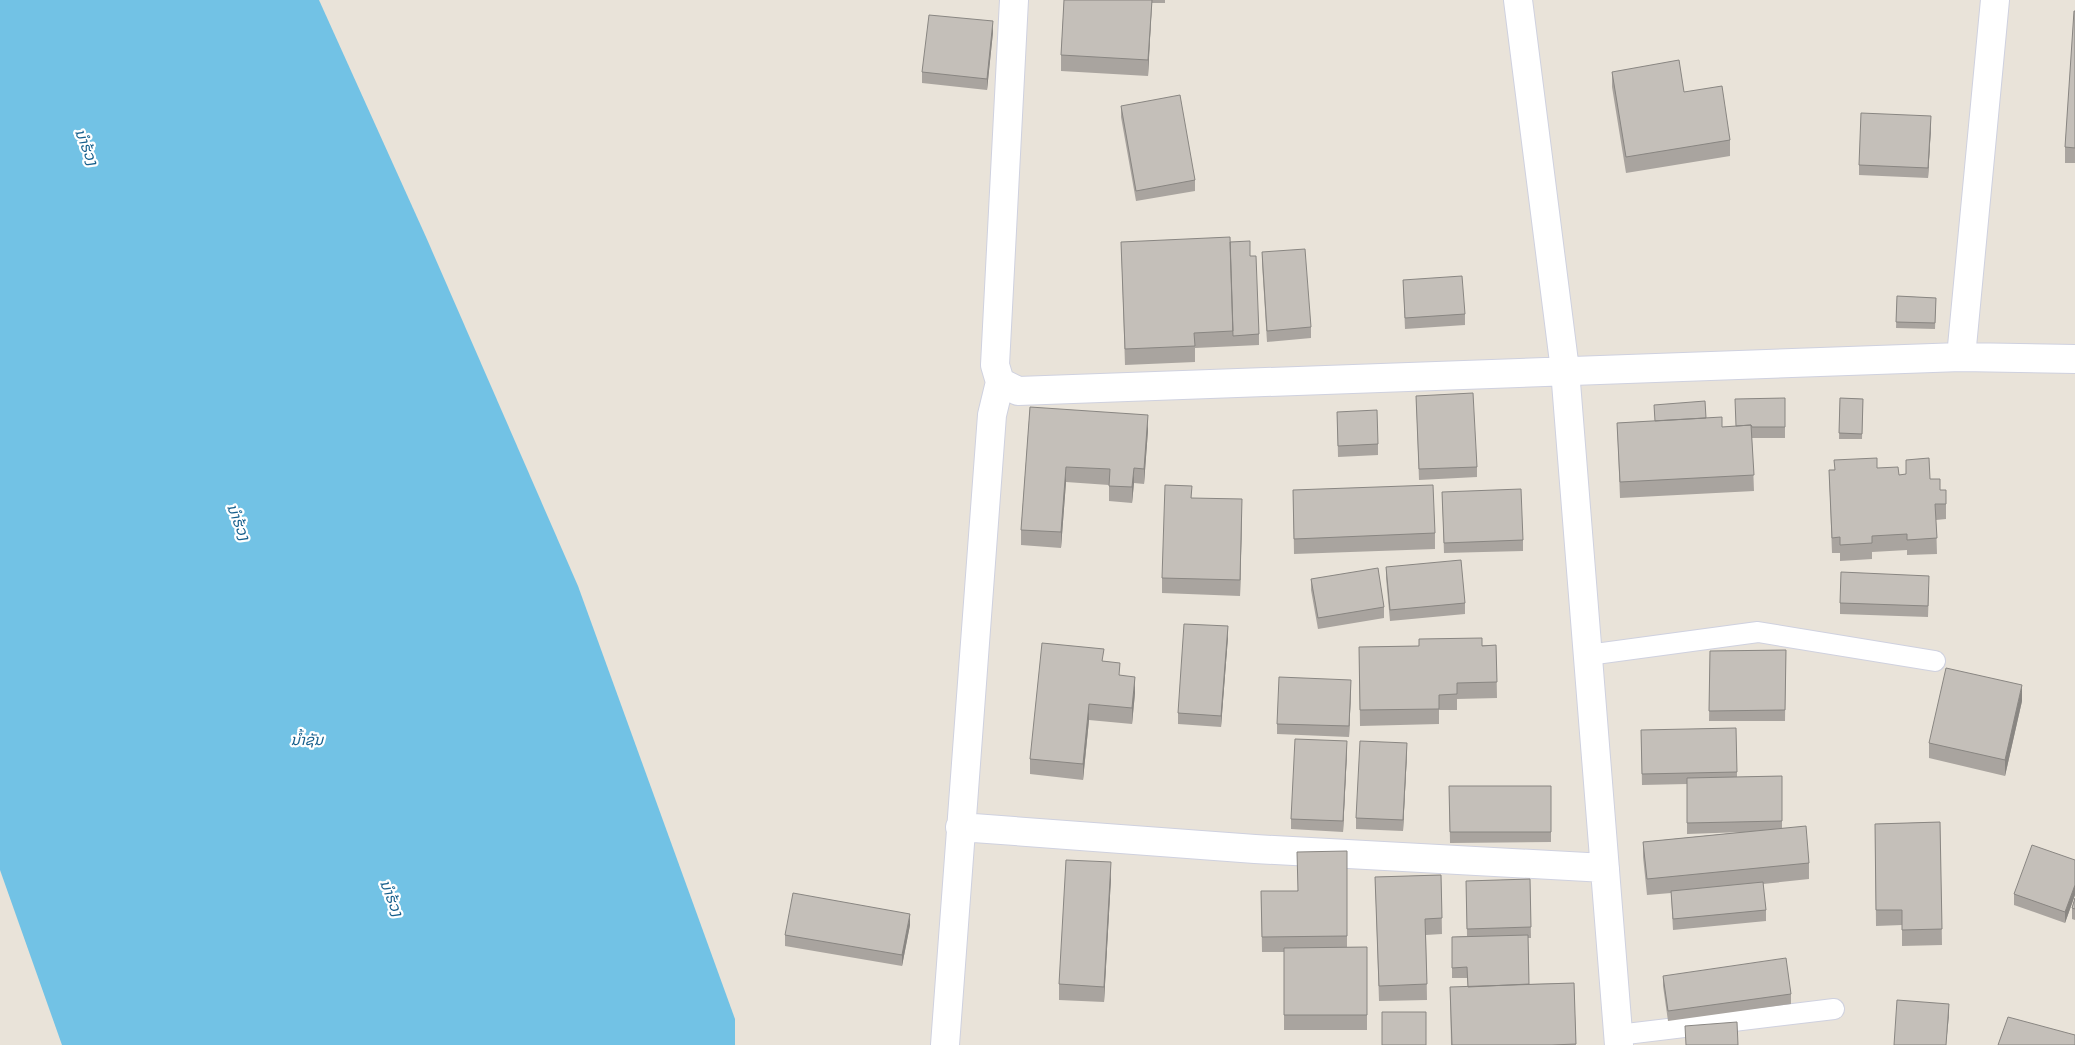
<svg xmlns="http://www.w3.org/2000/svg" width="2075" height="1045" font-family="Inter,'Noto Sans Lao',sans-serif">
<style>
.water{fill:#72c2e5}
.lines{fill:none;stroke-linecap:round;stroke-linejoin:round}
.lane-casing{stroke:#cfd1df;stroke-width:22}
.street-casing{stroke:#cfd1df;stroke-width:30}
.lane{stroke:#fff;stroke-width:20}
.street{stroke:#fff;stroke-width:28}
.wall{fill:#a9a49f}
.shaded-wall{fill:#898682}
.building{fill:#c4bfb9;stroke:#898682}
.labels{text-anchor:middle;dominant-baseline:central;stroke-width:4.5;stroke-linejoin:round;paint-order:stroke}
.water-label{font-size:15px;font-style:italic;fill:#165f8c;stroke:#fff}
</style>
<rect width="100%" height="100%" fill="#e9e3d9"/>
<path class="water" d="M0,0h319l107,237 152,349 157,433v26h-673l-62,-175z"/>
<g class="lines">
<defs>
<path id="lane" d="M1588,655l170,-23 177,29
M1618,1035l216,-26"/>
<path id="street" d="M1518,0l47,370 54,675
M1961,357l34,-357
M1000,382l18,9 943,-34 114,2
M960,827l295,22 350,19
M945,1045l47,-630 8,-33 -5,-17 19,-365"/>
</defs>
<use href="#lane" class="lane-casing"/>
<use href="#street" class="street-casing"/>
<use href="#lane" class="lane"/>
<use href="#street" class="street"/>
</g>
<path class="wall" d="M1064,0h101v3h-13l-4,73 -87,-5v-16z
M2075,11v152h-10v-16z
M993,32l-6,58 -65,-7v-11z
M1612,72l72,20 46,48v16l-104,17 -14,-86z
M1121,106l74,74v11l-59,10 -15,-84z
M1931,127l-3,51 -69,-3v-10z
M1121,242h109l20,14 9,78v11l-64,3v14l-70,3z
M1262,252l49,75v11l-44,4 -5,-79z
M1403,280l62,34v11l-60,4z
M1897,296l39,2 -1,31 -39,-1z
M1416,396l61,71v10l-58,3z
M1785,398v40h-33l2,53 -134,7 -3,-75 89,-5 16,9 14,-1z
M1840,398l23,1 -1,40h-23z
M1030,407l118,23 -4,54 -10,-1 -2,20 -23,-2v-16l-43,-3 -5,66 -40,-3v-15z
M1337,412l41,32v11l-40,2z
M1906,460l24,19 10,11 6,14v15l-10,1 1,34 -30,1v-5l-35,2v7l-32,2v-8h-8l-3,-83 48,-2 22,7 7,-1z
M1293,490l142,43v16l-141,5z
M1442,492l81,48v11l-79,2z
M1192,498l50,17 -2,81 -78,-3v-15z
M1386,567l79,36v11l-75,7 -4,-43z
M1311,579l73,28v11l-66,11 -7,-39z
M1929,587l-1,30 -88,-3v-11z
M1228,637l-7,90 -43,-3v-11z
M1496,645l1,53 -40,1v11h-18v14l-79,2 -1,-79z
M1786,650l-1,71h-76l1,-70z
M1104,661l16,15 15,17 -3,31 -43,-4 -6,60 -53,-6v-15z
M1351,690l-2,47 -72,-3v-10z
M2022,701l-17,75 -76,-18v-15z
M1641,730l96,42v5l45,-1v52l27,35v16l-46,5 3,26v11l-93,9 -2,-37 -24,2 -4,-38v-15l100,-10 -56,2v-50l-45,1z
M1347,752l-4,80 -52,-3v-10z
M1407,753l-4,78 -47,-2v-11z
M1449,786h102v56l-101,1z
M1940,822l2,123 -40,1v-21l-26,1 -1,-102z
M1347,851v96h20v83h-83v-78h-22l-1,-61h36z
M2075,860v35l-10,28 -51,-18v-11z
M1441,875l1,59 -16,1 1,65 -48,1 -4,-124z
M1111,878l-7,124 -45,-2v-16z
M1530,879l1,59h-3l1,46 45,-1 2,62h-125l-1,-58h18l-1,-9h-15v-41l15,-1 -1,-55z
M2075,898v22l-3,-1v-11z
M910,925l-8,41 -117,-20v-11z
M1663,976l128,18v10l-123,17 -5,-35z"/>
<path class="shaded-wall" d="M1152,0l-4,76v-16z
M993,21v11l-6,58v-11z
M1931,116v11l-3,51v-10z
M1148,415v15l-4,54v-15z
M1066,467v15l-5,66v-16z
M1134,468v15l-2,20v-16z
M1242,499v16l-2,81v-16z
M1228,626v11l-7,90v-11z
M1135,677v16l-3,31v-16z
M1351,680v10l-2,47v-11z
M2022,685v16l-17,75v-16z
M1089,704v16l-6,60v-16z
M1347,741v11l-4,80v-11z
M1407,743v10l-4,78v-11z
M1111,862v16l-7,124v-15z
M2075,885v10l-10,28v-11z
M910,914v11l-8,41v-11z
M1949,1004v11l-3,30z"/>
<path class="building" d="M1064,0h88l-4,60 -87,-5z
M2074,11h1v137l-10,-1z
M929,15l64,6 -6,58 -65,-7z
M1679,60l5,32 38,-6 8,54 -104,17 -14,-85z
M1180,95l15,85 -59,11 -15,-85z
M1861,113l70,3 -3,52 -69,-3z
M1230,237l3,94 -39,2 1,13 -70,3 -4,-107z
M1250,241v15h6l3,78 -26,2 -3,-94z
M1305,249l6,78 -44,4 -5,-79z
M1462,276l3,38 -60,4 -2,-38z
M1897,296l39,2 -1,25 -39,-1z
M1473,393l4,74 -58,2 -3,-73z
M1785,398v29h-33l-1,-2 -15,1 -1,-27z
M1840,398l23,1 -1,35 -23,-1z
M1705,401l1,17 -51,3 -1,-16z
M1030,407l118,8 -4,54 -10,-1 -2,19 -23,-1 1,-17 -44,-2 -5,65 -40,-2z
M1377,410l1,34 -40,2 -1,-34z
M1722,417v10l29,-2 3,50 -134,7 -3,-59z
M1877,458v10l21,-1 1,8 7,-1v-14l23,-2 1,21h10v11h6v14h-11l2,34 -30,2v-6l-35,2v7l-32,2v-8l-8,1 -3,-68h6l-1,-10z
M1165,485l27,1 -1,12 51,1 -2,81 -78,-2z
M1433,485l2,48 -141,6 -1,-49z
M1521,489l2,51 -79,3 -2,-51z
M1461,560l4,43 -75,7 -4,-43z
M1378,568l6,39 -66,11 -7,-39z
M1841,572l88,4 -1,30 -88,-3z
M1184,624l44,2 -7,90 -43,-3z
M1482,638v8l14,-1 1,37 -40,1v11l-18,1v14l-79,1 -1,-63 60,-1v-7z
M1042,643l62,6 -2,12 18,2 -1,12 16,2 -3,31 -43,-4 -6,60 -53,-5z
M1786,650l-1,60 -76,1 1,-60z
M1946,668l76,17 -17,75 -76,-17z
M1279,677l72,3 -2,46 -72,-2z
M1736,728l1,44 -95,2 -1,-44z
M1295,739l52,2 -4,80 -52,-2z
M1360,741l47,2 -4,77 -47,-2z
M1782,776v45l-95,2v-45z
M1449,786h102v46h-101z
M1940,822l2,107 -40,1v-20h-26l-1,-86z
M1806,826l3,37 -162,16 -4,-37z
M2032,845l43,15v25l-10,27 -51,-18z
M1347,851v85l-85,1 -1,-46h37l-1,-39z
M1066,860l45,2 -7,125 -45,-3z
M1441,875l1,43 -17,1 2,65 -48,2 -4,-109z
M1530,879l1,48 -64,2 -1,-48z
M1763,882l3,28 -93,9 -2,-28z
M793,893l117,21 -8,41 -117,-20z
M2075,898v11l-3,-1z
M1528,935l1,49 -61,3 -1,-20 -15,1v-31z
M1367,947v68h-83v-67z
M1786,958l5,36 -123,17 -5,-35z
M1574,983l2,61 -24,1h-100l-2,-58z
M1897,1000l52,4 -3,41h-52z
M1382,1012h44v33h-44z
M2008,1017l67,18v10h-77z
M1737,1022l1,23h-52l-1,-19z"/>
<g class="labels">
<g class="water-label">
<text transform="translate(87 147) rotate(68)">ນຳ້ຮວງ</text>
<text transform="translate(239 522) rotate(68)">ນຳ້ຮວງ</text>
<text x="307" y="739">ນ້ຳຊັນ</text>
<text transform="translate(392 898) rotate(68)">ນຳ້ຮວງ</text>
</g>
</g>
</svg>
